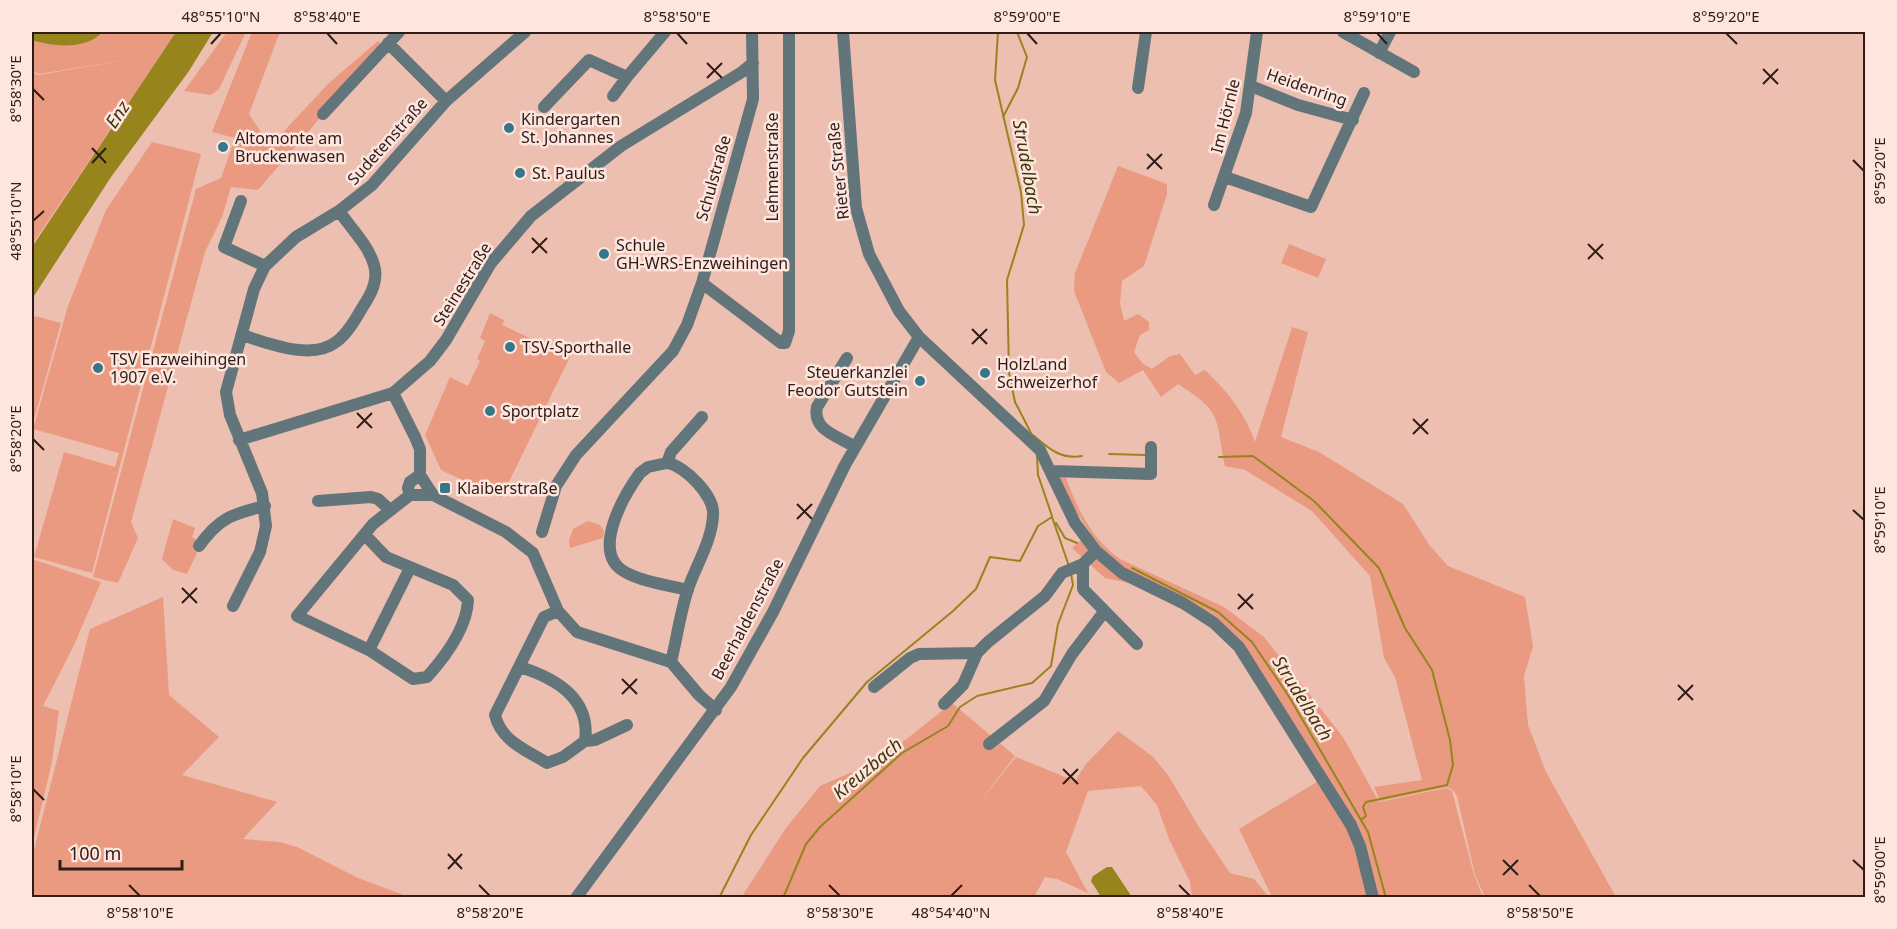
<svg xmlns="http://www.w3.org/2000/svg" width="1897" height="929" font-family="'Noto Sans',sans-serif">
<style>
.green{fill:#e99a80}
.water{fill:#97841d}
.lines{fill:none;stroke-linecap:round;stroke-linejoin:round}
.stream{stroke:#97841d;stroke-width:2}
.minor{stroke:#61757b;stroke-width:12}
.ticks{fill:none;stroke:#2d1c17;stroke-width:2}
.poi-dot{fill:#357789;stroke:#fee5de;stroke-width:2}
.labels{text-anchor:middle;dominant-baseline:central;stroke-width:5;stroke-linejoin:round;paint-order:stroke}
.street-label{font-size:16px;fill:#2d1c17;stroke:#fee5de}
.poi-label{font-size:16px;fill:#2d1c17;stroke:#fee5de;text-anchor:start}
.water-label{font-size:18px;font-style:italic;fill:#3e360c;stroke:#fee5de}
.neatline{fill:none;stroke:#2d1c17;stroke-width:2}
.ticks-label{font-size:15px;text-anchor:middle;fill:#2d1c17}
</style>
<rect width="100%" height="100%" fill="#edbfb0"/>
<path class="green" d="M103,32h73l-144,213v-173l7,3 92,-16 -92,15 -7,-3v-31l15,4 51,-7z
M227,32h19l-27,57 -8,6 -27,-4z
M252,32h28l-31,82 21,32 59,-63 49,-42 4,5 -124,144 -27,-3 -9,30 -17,35 -74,270 7,16 -20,45 -25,-6 103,-388 25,-11 14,-40 -23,-6z
M152,142l49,12 -109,419 -58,-16 30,-105 51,15 4,-14 -86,-24 35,-123 38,-96z
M1118,166l49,18v10l-23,72 -22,15 -2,22 4,18 14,-7 11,8v8l-9,5 -6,17 8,11 10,6 18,-13 10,-2 15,21 10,-5c22,21 40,43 50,72l37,-115 16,5 -27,105 38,15 84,52 27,42 18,20 77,31 8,49 -9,30 4,49 18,47 70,125h-131l-10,-22 -18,-79 -4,-6 -7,-3 -66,14 -6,-14 48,-7 -27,-103 -11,-19 -14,-82 -58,-65 -67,-41 -20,-4c-10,-50 -2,-53 -47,-82l-17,13 -18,-27 -24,13 -13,-11 -32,-81 1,-18z
M1289,244l37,15 -8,19 -37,-15z
M490,313l14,7 -2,5 68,32 -69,141 -60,-28 -16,-35 25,-58 18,9 12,-25 -3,-2 8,-18 -5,-3z
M35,316l26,7 -29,104v-105z
M1064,473c12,33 27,66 56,86l104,48 40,30 79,100 36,65 67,-14 6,3 22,84 9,22h-108l-13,-52 -121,-199 -93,-59 -43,-9 -33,-30 18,-15 -18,-28 -14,-31z
M173,519l22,9 -3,9 5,3 -4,9 4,4 -10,21 -14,-4 -11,-11z
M588,521l12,4 4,6 -1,7 -33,10 -1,-7 4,-12z
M32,559l69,23 -27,63 -31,61 16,5 -7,51 -20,84z
M163,597l6,98 50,42 -37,38 95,27 -34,37 36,3 18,5 61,31 51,19h-377v-39l58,-229z
M952,703l63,53 -40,52 41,-51 59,24 11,-17 32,-33 34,25 16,19 31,52 31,46 24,6 15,18h-77l-2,-15 -21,-43 -12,-34 -16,-19 -53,5 -22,61 22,41 -31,-14 -12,-2 -11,20 -293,1 45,-70 34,-42 60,-26z
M1320,780l28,47 21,70h-97l-33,-68z"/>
<path class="water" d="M32,32h71c-18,18 -49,15 -71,8z
M176,32h37l-24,39 -78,106 -79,122v-52z
M1107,867h5l20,30h-31l-10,-16 2,-5z"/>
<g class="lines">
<path class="stream" d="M998,32l-3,48 26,112 3,33 -17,55 2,93 6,29 17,33
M1003,117l15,-29 9,-31 -10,-25
M1033,435c15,13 28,25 49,21
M1109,454l37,1
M1037,455l1,20 14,41
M1219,457l34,-1 61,45 65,67 26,60 27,42 18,70 3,25 -6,20 -81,17 -3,5 3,9 -5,4
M1056,523l9,15 12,5
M1132,568l86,44 34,30 36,53 80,137 18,66
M719,898l32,-63 52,-77 64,-76 86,-71 23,-22 14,-32 30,4 18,-35 14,-9 17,49
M783,898l23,-54 14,-17 82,-74 46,-27 12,-19 17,-11 55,-13 19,-17 7,-42 15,-39 -2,-11"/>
<path class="minor" d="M843,32l13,176 13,46 30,57 20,26 121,113 35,73 21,28 26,22 61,30 31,20 25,24 112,178 9,21 13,52
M1343,32l71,40
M388,43l58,58
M1379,53l11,-21
M1251,86l47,19 55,15
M1138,88l8,-56
M613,96l14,-19
M544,107l45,-47 38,17 38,-45
M323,114l76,-82
M1225,177l86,30 53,-114
M241,201l-17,46 41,19
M1214,205l32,-92 11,-81
M702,283l79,60h4l4,-12v-299
M242,335c26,8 69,26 94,7 11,-8 19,-22 26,-34 8,-12 17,-27 12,-43 -5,-19 -24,-38 -35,-54
M847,358l-30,49c-5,24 22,29 38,40
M393,393l22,44 5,12v26l13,20 73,37 27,21 25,58 19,21 94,30 28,33 17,15
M239,440l154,-47 37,-32 16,-21 45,-77 40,-47 90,-70 121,-74 11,-9
M667,463l-19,4 -8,6c-16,22 -50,80 -15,99 18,10 42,13 63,18
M1052,471l99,3v-27
M410,495l-2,-7 2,-6 10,-7
M318,501l53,-4 7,2 12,11
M542,532l14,-46 20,-31 97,-104 14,-26 15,-42 51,-184 -1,-67
M365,535l21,22 67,28 15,15c-1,27 -23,57 -41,77l-14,2 -44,-29 -72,-34 76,-92 37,-29h23
M199,546c20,-28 33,-32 66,-40
M1096,551l-13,13v25l54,55
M233,606l27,-54 6,-26 -4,-33 -32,-78 -4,-23 28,-103 11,-23 31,-29 43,-26 33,-26 74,-84 79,-69
M369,650l41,-82
M671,662c6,-24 9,-49 17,-73 8,-24 24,-48 25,-74 2,-19 -29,-50 -46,-52l4,-11 31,-35
M520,667c35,11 71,31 65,74l-22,16 -16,6c-21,-13 -46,-22 -52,-48l49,-98 14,-6
M874,687l36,-29 9,-4 58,-1
M944,704l19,-19 14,-32 11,-11 57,-46 17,-23 21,-9
M585,741l10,-1 32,-15
M989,744l55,-43 28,-47 32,-42
M576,898l155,-211 42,-75 72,-147 74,-128"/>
</g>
<path class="ticks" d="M327,33l10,11M677,33l10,11M1027,33l10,11M1377,33l10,11M1726,33l11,11M211,44l10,-11M707,63l15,15M1763,69l15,15M707,78l15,-15M1763,84l15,-15M33,89l11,11M92,148l14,15M1147,154l15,15M1853,160l11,11M92,163l14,-15M1147,169l15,-15M33,221l11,-10M532,238l15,15M1588,244l15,15M532,253l15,-15M1588,259l15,-15M972,329l15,15M972,344l15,-15M357,413l15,15M1413,419l15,15M357,428l15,-15M1413,434l15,-15M33,439l11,11M797,504l15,15M1853,510l11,10M797,519l15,-15M182,588l15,15M1238,594l15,15M182,603l15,-15M1238,609l15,-15M622,679l15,15M1678,685l15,15M622,694l15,-15M1678,700l15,-15M1063,769l15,15M1063,784l15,-15M33,789l11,11M448,854l14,15M1503,860l15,15M1853,860l11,10M448,869l14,-15M1503,875l15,-15M129,885l11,11M479,885l11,11M829,885l11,11M1179,885l11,11M1529,885l11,11M951,896l11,-11"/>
<g class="poi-dot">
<circle cx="509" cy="128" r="6"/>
<circle cx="223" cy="147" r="6"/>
<circle cx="520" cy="173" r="6"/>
<circle cx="604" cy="254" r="6"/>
<circle cx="510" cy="347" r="6"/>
<circle cx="98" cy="368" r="6"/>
<circle cx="985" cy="373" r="6"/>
<circle cx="920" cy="381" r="6"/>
<circle cx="490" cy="411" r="6"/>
<rect x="439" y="482" width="12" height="12" rx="3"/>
</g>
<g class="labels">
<g class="street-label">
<text transform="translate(1307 87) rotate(19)">Heidenring</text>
<text transform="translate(1225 116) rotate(-76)">Im Hörnle</text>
<text transform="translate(387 141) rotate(-48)">Sudetenstraße</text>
<text transform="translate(772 167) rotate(-90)">Lehmenstraße</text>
<text transform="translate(838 171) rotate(-96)">Rieter Straße</text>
<text transform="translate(713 178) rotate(-74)">Schulstraße</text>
<text transform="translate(462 284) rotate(-58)">Steinestraße</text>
<text transform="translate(747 619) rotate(-62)">Beerhaldenstraße</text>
</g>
<g class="poi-label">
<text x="521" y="119">Kindergarten<tspan x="521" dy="18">St. Johannes</tspan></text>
<text x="235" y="138">Altomonte am<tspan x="235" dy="18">Bruckenwasen</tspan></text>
<text x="532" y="173">St. Paulus</text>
<text x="616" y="245">Schule<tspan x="616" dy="18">GH-WRS-Enzweihingen</tspan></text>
<text x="522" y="347">TSV-Sporthalle</text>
<text x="110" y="359">TSV Enzweihingen<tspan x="110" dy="18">1907 e.V.</tspan></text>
<text x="997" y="364">HolzLand<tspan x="997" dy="18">Schweizerhof</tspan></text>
<text x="908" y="372" text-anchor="end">Steuerkanzlei<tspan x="908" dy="18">Feodor Gutstein</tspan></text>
<text x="502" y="411">Sportplatz</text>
<text x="457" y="488">Klaiberstraße</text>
</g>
<g class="water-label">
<text transform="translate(117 114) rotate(-56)">Enz</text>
<text transform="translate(1028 167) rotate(80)">Strudelbach</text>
<text transform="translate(1303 698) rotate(58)">Strudelbach</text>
<text transform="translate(867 768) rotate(-40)">Kreuzbach</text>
</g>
</g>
<rect width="1897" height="929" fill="none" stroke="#fee5de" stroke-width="66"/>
<path d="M60 860v9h122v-9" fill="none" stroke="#2d1c17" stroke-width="3"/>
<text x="69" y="860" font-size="18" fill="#2d1c17" stroke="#fee5de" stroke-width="4.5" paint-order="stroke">100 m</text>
<rect x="33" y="33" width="1831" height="863" class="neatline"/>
<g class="ticks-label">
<text x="221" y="22">48°55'10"N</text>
<text x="327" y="22">8°58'40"E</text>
<text x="677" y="22">8°58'50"E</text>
<text x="1027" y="22">8°59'00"E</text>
<text x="1377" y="22">8°59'10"E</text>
<text x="1726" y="22">8°59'20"E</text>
<text transform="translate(16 89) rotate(-90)" y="5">8°58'30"E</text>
<text transform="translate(1880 171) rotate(-90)" y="5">8°59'20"E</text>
<text transform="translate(16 221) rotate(-90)" y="5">48°55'10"N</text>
<text transform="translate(16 439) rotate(-90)" y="5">8°58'20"E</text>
<text transform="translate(1880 520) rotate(-90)" y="5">8°59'10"E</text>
<text transform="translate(16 789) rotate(-90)" y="5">8°58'10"E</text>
<text transform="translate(1880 870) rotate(-90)" y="5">8°59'00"E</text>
<text x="140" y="918">8°58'10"E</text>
<text x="490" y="918">8°58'20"E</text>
<text x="840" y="918">8°58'30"E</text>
<text x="951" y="918">48°54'40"N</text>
<text x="1190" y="918">8°58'40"E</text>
<text x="1540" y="918">8°58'50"E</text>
</g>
</svg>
